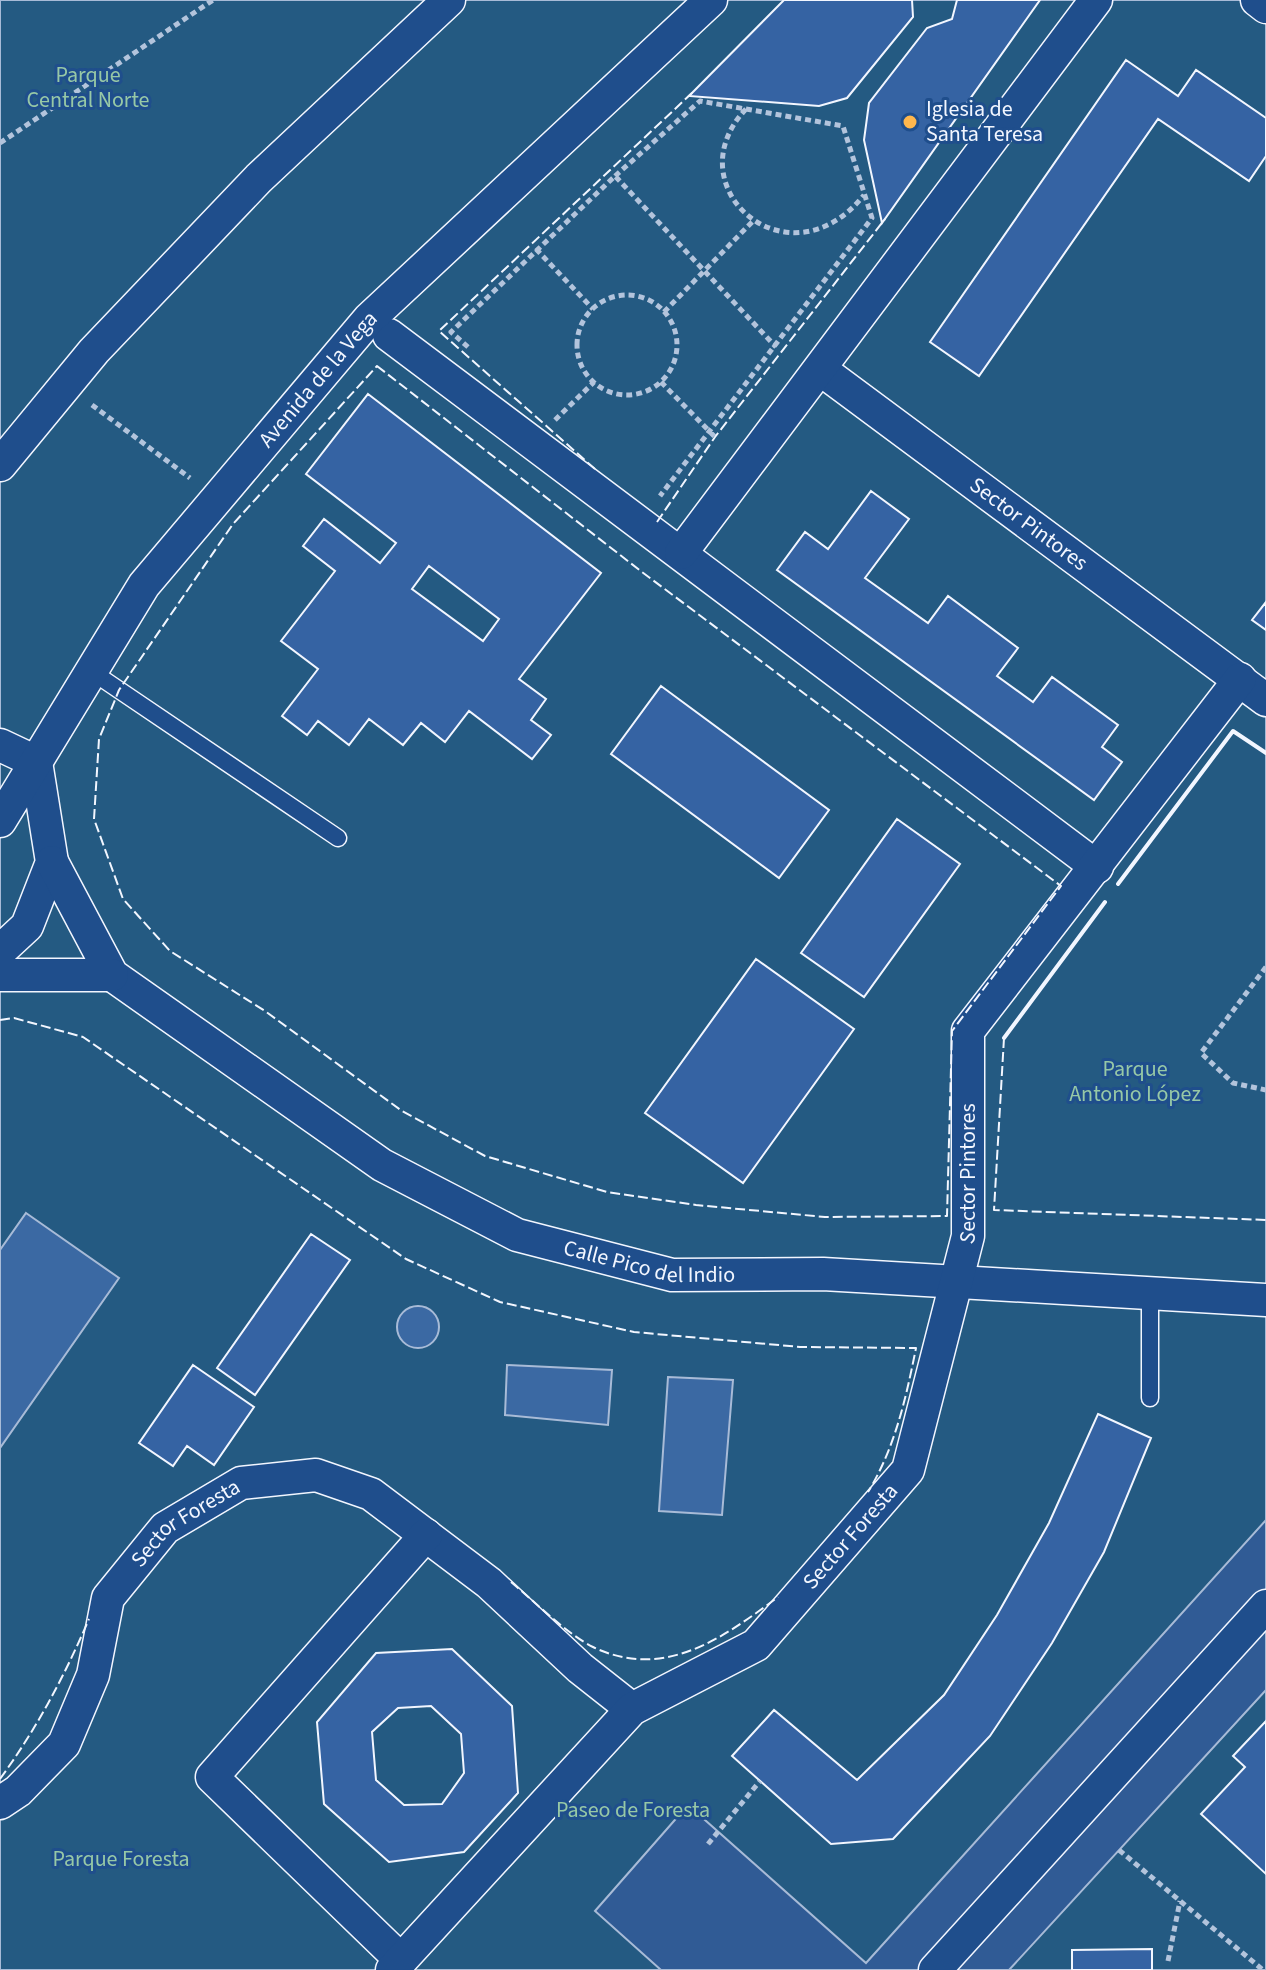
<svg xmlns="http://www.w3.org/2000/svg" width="1266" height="1970" font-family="'Source Sans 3',sans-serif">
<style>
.green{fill:#245a82;stroke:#a8bbd7;stroke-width:2}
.parking{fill:#305b95;stroke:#a8bbd7;stroke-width:2}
.water{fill:#3b69a3;stroke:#a8bbd7;stroke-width:2}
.building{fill:#3563a3;stroke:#f2f6ff;stroke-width:2;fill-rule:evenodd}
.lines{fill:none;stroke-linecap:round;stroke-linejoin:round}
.lane-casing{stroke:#f2f6ff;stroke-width:19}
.street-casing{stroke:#f2f6ff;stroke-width:35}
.path{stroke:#b3c4dc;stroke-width:5;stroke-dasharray:6 4;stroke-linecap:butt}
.lane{stroke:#1f4e8c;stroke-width:16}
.street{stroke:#1f4e8c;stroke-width:32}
.fence{stroke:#f2f6ff;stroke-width:2;stroke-dasharray:10 4;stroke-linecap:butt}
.wall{stroke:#f2f6ff;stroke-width:4}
.poi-dot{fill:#ffb74d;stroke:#1f4e8c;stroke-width:3}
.labels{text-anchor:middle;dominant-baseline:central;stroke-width:6;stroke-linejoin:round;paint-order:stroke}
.park-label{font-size:22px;fill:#97c8a6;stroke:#1f4e8c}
.poi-label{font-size:22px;fill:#f2f6ff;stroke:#1f4e8c;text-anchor:start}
.street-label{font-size:22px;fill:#f2f6ff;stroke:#1f4e8c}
</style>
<rect width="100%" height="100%" fill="#1f4e8c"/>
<path class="green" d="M0,0h1266v1970h-1266z"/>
<path class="parking" d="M1266,1520v170l-257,280h-348l-66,-59 93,-106 178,158z"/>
<path class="water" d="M26,1213l93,65 -119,170v-198z
M397 1327a21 21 0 1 1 42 0a21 21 0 1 1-42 0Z
M507,1365l105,5 -4,55 -103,-10z
M668,1377l65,3 -11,135 -63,-4z"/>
<path class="building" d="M784,0h128l1,17 -66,81 -28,8 -130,-10z
M957,0h83l-158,223 -18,-83 5,-37 58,-75 25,-9z
M1126,60l52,36 18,-26 70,48v38l-17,25 -91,-62 -179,257 -49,-34z
M368,394l233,179 -82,106 27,20 -15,21 20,15 -19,24 -63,-48 -24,31 -24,-19 -18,22 -34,-26 -20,26 -31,-24 -11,14 -25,-19 36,-47 -37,-28 54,-70 -32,-25 21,-27 56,44 16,-20 -90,-69zM429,566l70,53 -16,22 -71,-52z
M871,491l38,28 -44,59 63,45 20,-27 70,52 -21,28 36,26 19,-25 66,48 -16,22 20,15 -28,38 -317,-230 28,-38 23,17z
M1266,602v28l-14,-10z
M661,686l168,124 -50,68 -168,-124z
M897,819l63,45 -96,133 -63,-44z
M756,959l98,70 -111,154 -98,-70z
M311,1234l39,26 -95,135 -38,-27z
M193,1365l61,42 -40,58 -27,-19 -14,20 -34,-23z
M1098,1414l53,24 -47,114 -52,91 -62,93 -97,103 -62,5 -99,-88 42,-46 83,70 87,-85 53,-80 52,-92z
M452,1649l60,57 6,87 -54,59 -75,10 -65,-58 -7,-82 59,-69zM431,1706l30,28 3,39 -22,31 -38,1 -28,-25 -4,-48 26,-24z
M1266,1721v153l-65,-60 44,-47 -12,-11z
M1152,1949v21h-80v-20z"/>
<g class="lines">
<defs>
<path id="lane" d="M91,671l247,167
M1150,1398v-104"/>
<g id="street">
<path d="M1257,0l9,7"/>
<path d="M389,335l708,532"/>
<path id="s1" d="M820,369l446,331"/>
<path d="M0,465l94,-114 165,-173 190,-178"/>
<path d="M681,553l415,-553"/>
<path d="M0,745l36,17 16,100 -25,64 -27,25"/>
<path id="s2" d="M0,821l144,-236 225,-266 342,-319"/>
<path id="s3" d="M52,862l60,113 270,190 135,70 155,40 151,-1 443,26"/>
<path d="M0,975h112"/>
<path id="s4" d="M0,1803l18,-12 46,-47 29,-69 15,-77 57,-70 76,-45 75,-8 55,19 118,89 91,85 52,41"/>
<path d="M401,1960l-189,-183 214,-242"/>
<path id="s5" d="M392,1970l240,-261 124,-64 152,-175 60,-234v-205l272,-352"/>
<path d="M935,1970l331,-364"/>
</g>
</defs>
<use href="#lane" class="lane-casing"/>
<use href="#street" class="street-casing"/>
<path class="path" d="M746,109c-74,78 43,180 118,86
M0,143l213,-143
M615,176l85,-75 143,25 29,92 -212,278
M536,249l57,60
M577 345a50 50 0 1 1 100 0a50 50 0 1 1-100 0Z
M664,312l89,-91
M468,347l-17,-15 164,-156 161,171
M661,382l54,55
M92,405l98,73
M555,420l39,-38
M1266,967l-65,86 32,30 33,7
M708,1844l52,-63
M1119,1850l144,120
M1168,1961l12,-60"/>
<use href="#lane" class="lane"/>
<use href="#street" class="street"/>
<path class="fence" d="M377,366l265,206 419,314 -109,145 -5,185 -122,1 -129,-12 -89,-13 -122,-36 -83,-45 -137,-100 -95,-60 -47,-52 -29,-80 5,-80 20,-49 114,-166z
M595,469l-156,-138 254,-239
M657,522l58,-85 170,-218
M0,1020l14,-2 69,19 323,222 94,43 134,30 166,15 116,1c-10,50 -21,100 -48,144
M1004,1038l-10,172 272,10
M511,1582c24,20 56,52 82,65 71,34 130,-9 185,-50
M0,1779c37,-51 64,-102 89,-160"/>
<path class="wall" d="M1118,884l115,-153 33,22
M1004,1038l101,-136"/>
</g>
<circle class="poi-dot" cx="910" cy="122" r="8"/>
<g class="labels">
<g class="park-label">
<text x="88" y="75">Parque<tspan x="88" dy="25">Central Norte</tspan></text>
<text x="1135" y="1069">Parque<tspan x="1135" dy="25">Antonio López</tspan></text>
<text x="633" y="1810">Paseo de Foresta</text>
<text x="121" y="1859">Parque Foresta</text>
</g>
<g class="poi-label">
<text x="926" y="109">Iglesia de<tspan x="926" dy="25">Santa Teresa</tspan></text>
</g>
<g class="street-label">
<text stroke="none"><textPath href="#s2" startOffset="546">Avenida de la Vega</textPath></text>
<text stroke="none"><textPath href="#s1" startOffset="260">Sector Pintores</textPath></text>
<text stroke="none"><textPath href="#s5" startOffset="1030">Sector Pintores</textPath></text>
<text stroke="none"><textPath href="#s3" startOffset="746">Calle Pico del Indio</textPath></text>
<text stroke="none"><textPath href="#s4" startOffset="350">Sector Foresta</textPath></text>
<text stroke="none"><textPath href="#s5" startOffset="638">Sector Foresta</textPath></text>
</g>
</g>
</svg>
